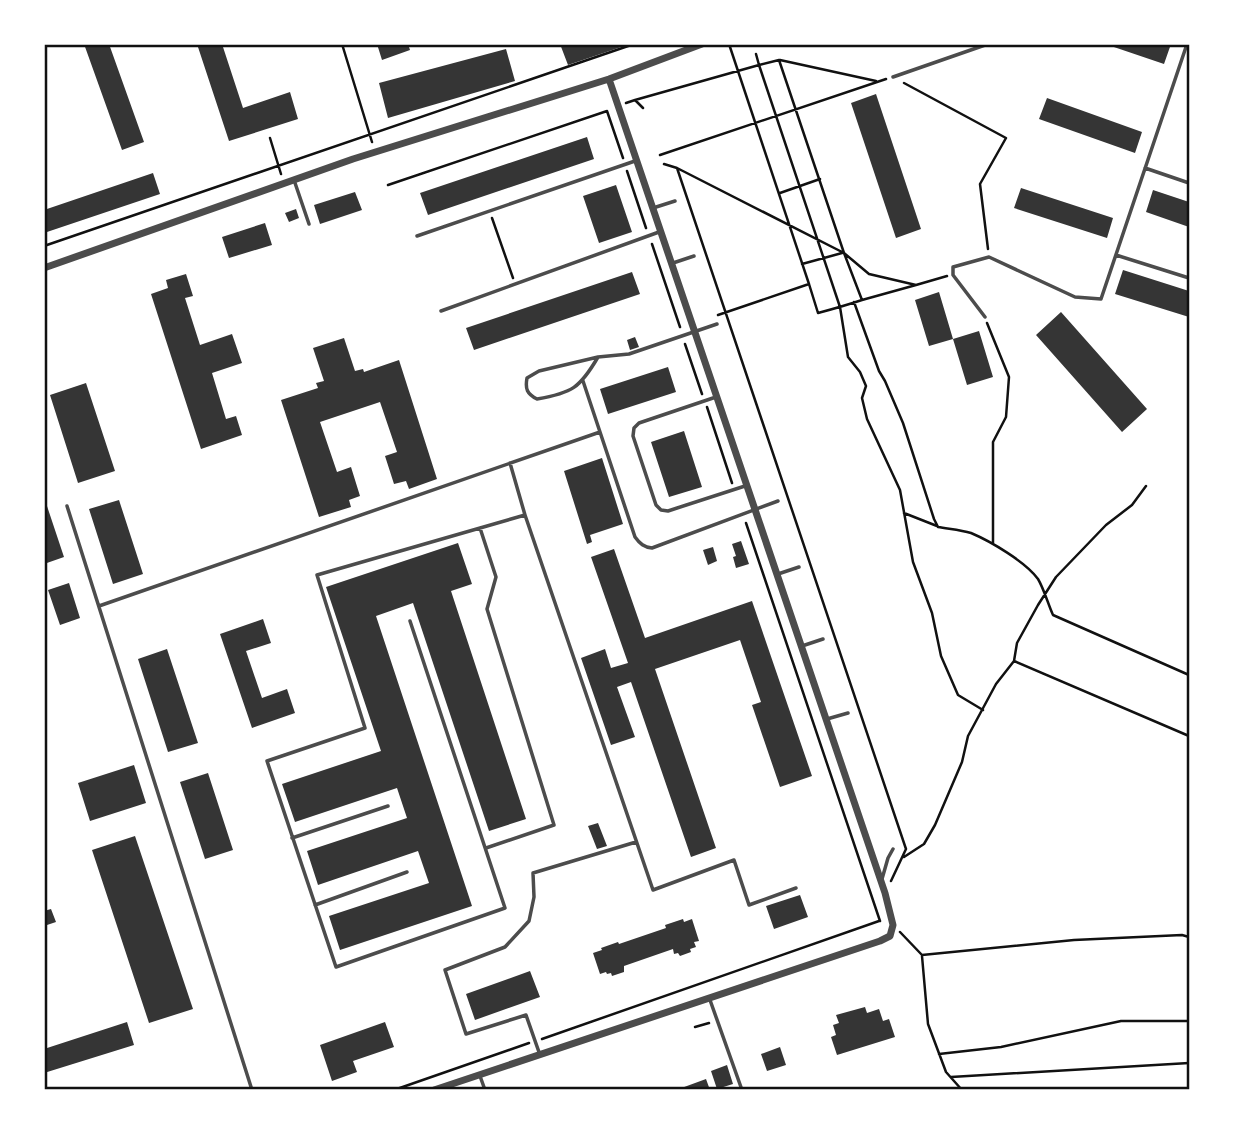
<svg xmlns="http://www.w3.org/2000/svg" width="1233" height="1134" font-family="Spectral,serif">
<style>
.building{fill:#353535}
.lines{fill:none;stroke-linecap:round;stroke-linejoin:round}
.path{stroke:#111;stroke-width:2.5}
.service{stroke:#4c4c4c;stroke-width:3.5}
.minor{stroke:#4c4c4c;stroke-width:7}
.neatline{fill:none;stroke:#111;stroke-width:2.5}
</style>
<rect width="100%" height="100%" fill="#fff"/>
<path class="building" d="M84,44h25l35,98 -22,8z
M197,44h25l21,64 47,-16 8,27 -69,22z
M377,44h31l2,6 -28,10z
M560,44h70l-62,21z
M1105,44h66l-7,20z
M506,49l9,32 -127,37 -9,-35z
M876,94l45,135 -25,9 -45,-135z
M1047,98l95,34 -7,21 -96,-34z
M587,137l7,22 -166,56 -8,-22z
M153,173l7,21 -116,39v-23z
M616,185l16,47 -33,11 -16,-47z
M1021,188l92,30 -6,20 -93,-30z
M1153,190l36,12v25l-43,-15z
M355,192l7,18 -42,14 -6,-19z
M296,209l3,9 -10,4 -4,-9z
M265,223l7,22 -43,13 -7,-21z
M1123,270l66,21v26l-74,-23z
M632,272l8,22 -166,56 -8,-22z
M186,274l7,22 -8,2 15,47 32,-11 10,29 -30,10 14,46 10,-3 6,19 -41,14 -50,-155 17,-6 -2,-8z
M939,292l14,47 -24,7 -14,-46z
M1061,312l86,97 -25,23 -86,-97z
M979,331l14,46 -26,8 -14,-46z
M635,337l4,10 -9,3 -3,-10z
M344,338l11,33 8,-2 1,3 35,-12 38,119 -28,10 -3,-8 -12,3 -9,-28 12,-4 -17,-50 -60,20 17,50 14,-5 9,29 -11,4 2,7 -32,10 -38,-117 37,-12 -2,-5 8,-2 -11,-33z
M668,367l8,25 -68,22 -8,-25z
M86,383l29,88 -37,12 -28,-88z
M684,431l18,56 -33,10 -18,-55z
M602,458l21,66 -33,11 2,7 -5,2 -23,-73z
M44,497l20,60 -20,7z
M119,500l24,74 -30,10 -24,-75z
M741,541l8,23 -13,4 -3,-11 3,-1 -4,-12z
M458,543l14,41 -21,7 75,228 -37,12 -76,-228 -37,13 96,290 -132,44 -11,-34 100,-33 -11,-32 -100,34 -11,-34 100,-33 -10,-30 -102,34 -13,-38 99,-33 -55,-164z
M713,547l4,14 -9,4 -5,-15z
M614,549l31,89 107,-37 60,175 -32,11 -28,-82 9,-3 -21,-62 -85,29 61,179 -25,9 -60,-175 -14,5 18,50 -24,8 -30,-87 24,-9 6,19 17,-5 -37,-106z
M69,583l11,35 -20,7 -12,-35z
M263,619l8,24 -25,8 16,47 25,-9 8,24 -43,15 -32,-94z
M167,649l31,94 -30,9 -30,-93z
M134,765l12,38 -56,18 -12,-38z
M208,773l25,77 -28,9 -25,-77z
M598,823l9,23 -10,3 -9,-23z
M135,836l58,173 -44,14 -57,-173z
M800,895l8,22 -34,12 -8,-23z
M51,909l5,13 -12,4v-15z
M683,919l1,3 8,-3 7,22 -5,1 2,5 -6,2 1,3 -11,4 -2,-3 -4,1 -1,-5 -49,17v6l-12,4 -1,-3 -4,1 -1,-2 -6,2 -7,-21 9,-3 -1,-2 17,-6 1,2 47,-16 -1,-3z
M530,971l10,26 -65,23 -9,-26z
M865,1007l2,6 12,-4 4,12 6,-2 6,18 -58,18 -6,-18 5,-2 -3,-10 6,-2 -3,-8z
M127,1022l7,23 -90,28v-24z
M385,1022l9,25 -41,14 4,11 -25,9 -12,-36z
M780,1047l6,18 -19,6 -6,-17z
M727,1065l6,19 -16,5 -6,-18z
M706,1079l4,11h-34z"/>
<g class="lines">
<path class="path" d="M342,44l30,98
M729,44l80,240
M780,60l96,21
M904,83l102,55 -26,46 8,65
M626,103l9,-3
M643,108l-8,-8 124,-35 -3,-11
M607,111l16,47
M270,138l11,36
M660,155l226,-76
M664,164l13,4 167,85 25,21 47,11 -54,15
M677,168l229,681 -15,32
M627,171l19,57
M388,185l219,-74
M780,193l40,-14
M492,218l21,60
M652,244l28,83
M44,246l590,-202
M802,264l40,-11
M916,285l31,-9
M854,302l25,69 6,10 18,42 31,96 4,8c11,2 23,3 33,6 19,8 55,29 67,46 6,10 10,25 15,36l136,60
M718,315l91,-31 9,29c15,-4 29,-8 44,-13l-18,-47 -65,-193 -20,5 81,242 8,50 12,15 6,14 -4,12 5,21 33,71 13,72 19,51 9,43 17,39 25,15
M987,323l22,54 -3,40 -13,25v101
M685,344l17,50
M707,407l25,76
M904,513l33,13
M746,523l134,398
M1014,661l175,75
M904,857l20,-13 11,-19 27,-63 6,-26 28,-52 18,-23 3,-18 21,-38 18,-28 50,-52 26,-20 14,-19
M900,932l22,23 152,-15 108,-5 7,2
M922,956l6,68 18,48 16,18
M695,1027l14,-4
M542,1039l337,-118
M939,1054l62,-7 120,-26h68
M951,1077l238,-14
M394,1090l135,-47"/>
<path class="service" d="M893,77l95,-33
M1145,168l44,15
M294,180l15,44
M653,208l22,-7
M417,236l218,-75
M1116,255l73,23
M673,263l21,-7
M441,311l218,-79
M985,317l-32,-42v-8l36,-10 86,40 26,2 86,-255
M598,357c-18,31 -26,36 -61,42 -10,-5 -12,-10 -10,-21l12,-7 59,-14 31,-3 88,-30
M583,381l17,51
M716,397l-77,26 -5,5 -1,8 23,69 5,5 7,1 77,-25
M67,506l185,584
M525,515l128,375 81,-30 15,45 47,-17
M480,528l16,49 -9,32 67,216 -68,23
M778,574l21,-7
M99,606l501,-174 35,105c5,7 9,10 17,11l126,-47
M410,621l95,287 -169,59 -69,-206 98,-33 -48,-153 208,-60 -15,-52
M802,646l21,-7
M827,719l21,-6
M292,838l96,-32
M882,879l6,-21 5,-9
M315,905l92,-33
M710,1000l32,90
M540,1055l-14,-40 -60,19 -21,-64 60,-23 24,-26 5,-24 -1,-24 103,-31
M480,1076l5,14"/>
<path class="minor" d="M44,268l309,-109 256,-80 93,-35
M434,1090l446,-149 10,-5 3,-11 -8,-32 -276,-814"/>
</g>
<rect width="1233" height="1134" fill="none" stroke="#ffffff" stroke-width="91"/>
<rect x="46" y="46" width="1142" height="1042" class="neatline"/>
</svg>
